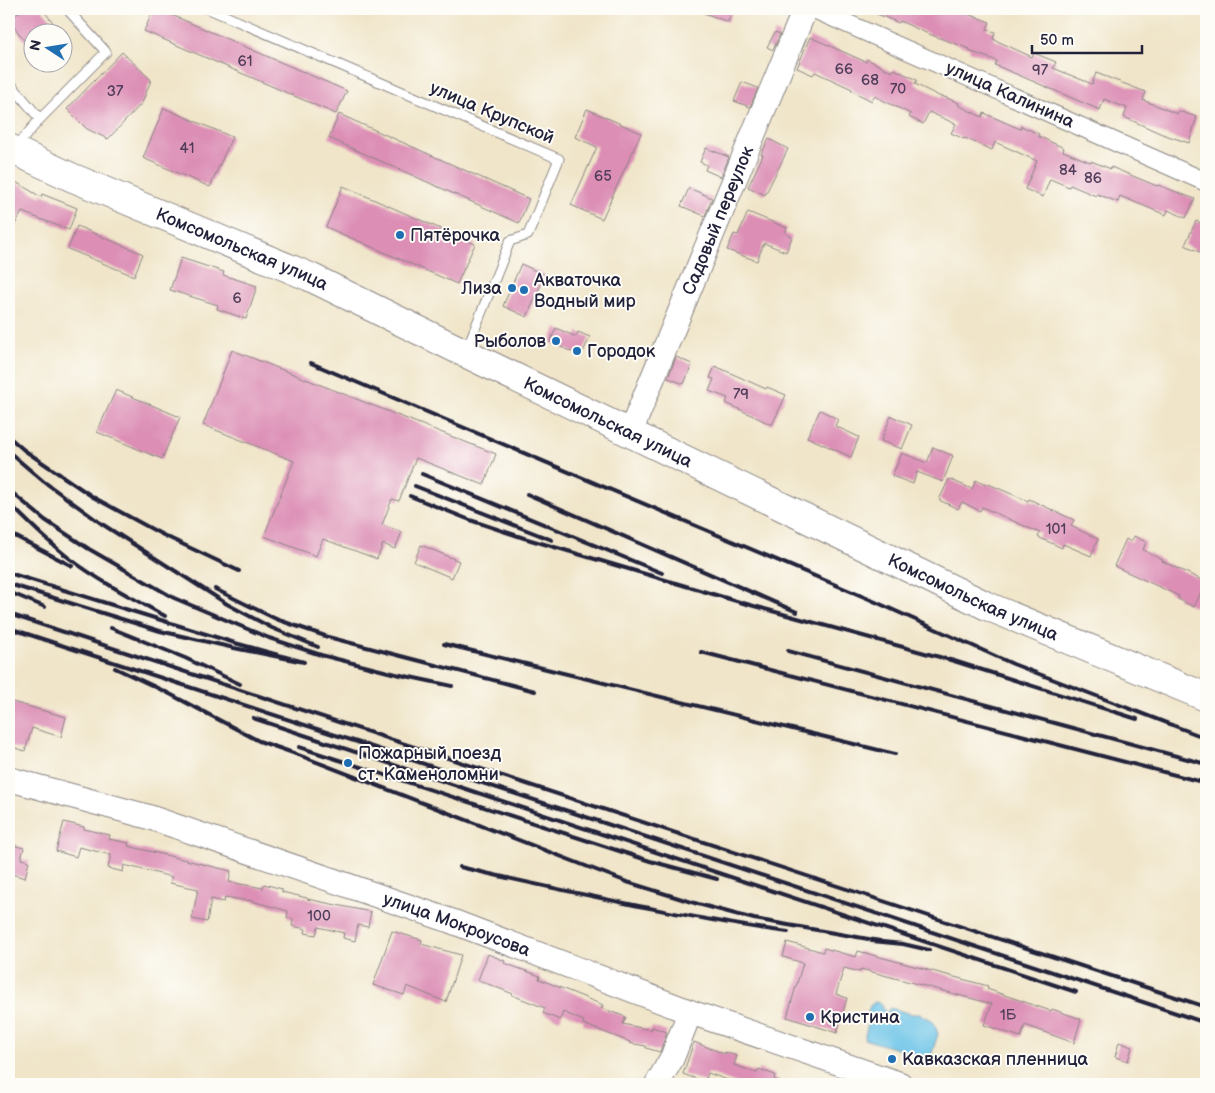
<svg xmlns="http://www.w3.org/2000/svg" width="1215" height="1093" font-family="'Balsamiq Sans',sans-serif">
<style>
.water{fill:#69c3e7;stroke:#467291}
.building{fill:#dc8eb5}
.lines{fill:none;stroke-linecap:round;stroke-linejoin:round}
.lane-casing{stroke:#898482;stroke-width:11}
.street-casing{stroke:#898482;stroke-width:20}
.secondary-casing{stroke:#898482;stroke-width:26}
.primary-casing{stroke:#898482;stroke-width:30}
.lane{stroke:#fff;stroke-width:9}
.street{stroke:#fff;stroke-width:18}
.secondary{stroke:#fff;stroke-width:24}
.primary{stroke:#fff;stroke-width:28}
.rail{stroke:#22223b;stroke-width:4}
.poi-dot{fill:#1f6fb2;stroke:#fdfcf7;stroke-width:2}
.labels{text-anchor:middle;dominant-baseline:central;stroke-width:4;stroke-linejoin:round;paint-order:stroke}
.number-label{font-size:15px;fill:#503d5a}
.street-label{font-size:18px;fill:#22223b;stroke:#fdfcf7}
.poi-label{font-size:18px;fill:#22223b;stroke:#fdfcf7;text-anchor:start}
</style>
<rect width="100%" height="100%" fill="#fdfcf7"/>
<filter id="ink" filterUnits="userSpaceOnUse"><feTurbulence type="fractalNoise" baseFrequency=".02" numOctaves="2"/><feDisplacementMap in="SourceGraphic" scale="10" xChannelSelector="R" yChannelSelector="G"/><feConvolveMatrix kernelMatrix="1 2 1 2 8 2 1 2 1" color-interpolation-filters="sRGB"/></filter>
<filter id="wash" filterUnits="userSpaceOnUse"><feTurbulence type="fractalNoise" baseFrequency=".0096" numOctaves="4" result="noise"/><feDisplacementMap in="SourceGraphic" scale="20" xChannelSelector="R" yChannelSelector="G"/><feGaussianBlur stdDeviation="1.12" result="paint"/><feColorMatrix in="noise" values="0 0 0 0 0 0 0 0 0 0 0 0 0 0 0 0 0 1.4 0 .05"/><feComposite in="paint" operator="in"/></filter>
<g filter="url(#wash)">
<rect width="100%" height="100%" fill="#f0e5c9"/>
<path class="water" d="M875,1002l7,2 1,5 4,4 3,6 3,-1 -5,-4v-4l2,-2 22,6h7l11,5 5,7 3,8 -8,25 -66,-20 6,-23 -2,-4 2,-6z"/>
<g id="blocks">
<path class="building" d="M23,9h19l19,23h-29v19l-23,-31z
M154,9h4l189,82 -11,23 -192,-83z
M696,9h37l-5,13 -32,-12z
M865,9h88l37,13 -3,7 8,3 -2,7 39,18 2,-4 22,9 -3,6 39,16 4,-11 50,19 -3,8 34,14 1,-3 19,6 -8,26 -27,-9 -38,-17 3,-9 -23,-9 -4,11 -105,-45 2,-4 -28,-10 1,-2 -44,-16 -26,-12 -1,2z
M775,32l5,2 -7,16 -6,-3z
M810,37l56,25 1,-3 25,13 2,-3 23,11 -2,4 26,13 1,-1 17,7 -1,2 24,12 2,-4 36,16 1,-3 18,8 -1,2 26,12 -1,3 27,11 1,-1 20,8v-2l46,19 1,-1 37,14 -9,19 -18,-8 -2,5 -46,-19 -2,6 -21,-8 -1,2 -26,-11 -1,2 -19,-8 -7,18 -18,-8 12,-28 -42,-19 -3,8 -27,-12 -1,1 -13,-6 5,-9 -27,-12 -6,12 -14,-7 2,-3 -37,-18 -2,5 -20,-10v-2l-37,-17 -2,3 -16,-7z
M122,52l29,28 -9,23 -34,36 -21,-10 -20,-20z
M742,82l16,6 -8,19 -16,-6z
M164,108l68,29 -22,50 -67,-29z
M587,109l54,24 -39,86 -31,-14 26,-58 -22,-10z
M339,114l190,85 -10,24 -190,-85z
M769,139l19,10 -23,46 -17,-8 15,-32 -2,-1z
M706,148l23,9 -8,20 -16,-7 2,-5 -7,-3z
M9,178l32,19 1,-3 35,14 -8,22 -47,-18 -13,23z
M343,186l132,58 -18,40 -131,-57z
M689,188l23,10 -7,18 -24,-10z
M748,212l39,16 -2,5 7,4 -6,15 -22,-9 -7,18 -30,-11 7,-16 4,1z
M1196,221l10,4v30l-21,-10z
M77,226l66,28 -9,22 -66,-27z
M181,258l43,14 -1,3 34,11 -11,33 -29,-10 1,-4 -48,-15z
M521,264l24,11 -18,42 -24,-11z
M556,328l20,9 2,-5 12,5 -9,19 -31,-14z
M232,350l264,104 -12,31 -68,-27 -17,43 -7,-2 -10,26 20,7 -7,17 -12,-5 -6,15 -54,-20 -7,17 -52,-20 30,-75 -91,-36z
M676,357l16,7 -8,20 -16,-6z
M715,366l51,23 1,-2 19,8 -14,30 -46,-22 2,-5 -19,-7 5,-12 -4,-1z
M116,390l64,27 -18,42 -65,-27z
M820,410l18,9 -3,7 24,11 -8,20 -44,-20z
M891,416l21,9 -10,24 -21,-8z
M933,447l20,9 -10,26 -26,-10 -4,12 -21,-8 10,-23 25,10z
M949,479l23,10 4,-9 9,5 1,-2 42,18 1,-2 45,21 -3,6 27,13 -7,17 -28,-12 -1,4 -24,-11 2,-4 -58,-26 -2,4 -18,-9 -4,7 -19,-9z
M1134,536l12,6 -3,8 20,10 -1,1 44,21 -12,25 -16,-8 1,-3 -65,-30 12,-27 5,3z
M421,545l38,16 -7,17 -38,-16z
M9,701l57,16 -5,20 -29,-9 -7,23 -16,-5z
M64,822l20,5v2l26,6 -1,4 20,4 -1,3 103,25 -2,11 34,6 1,-4 18,5v3l25,6v1l64,13 -3,15 -10,-2 -3,16 -12,-3 1,-5 -26,-6 -2,8 -11,-2 1,-4 -14,-3 1,-7 -6,-1 1,-7 -40,-11v1l-23,-4 -1,5 -13,-3 -4,23 -15,-3 6,-30 -28,-6 2,-6 -48,-12 -1,7 -15,-4 3,-13 -32,-8 -3,10 -20,-6z
M9,844l15,4 -3,11 8,2 -4,17 -16,-5z
M392,931l30,9 -1,4 40,11 -15,47 -39,-16 -3,9 -31,-10z
M787,942l36,10 1,-4 32,9 2,-6 130,35 -1,3 64,22 1,-2 29,10 -7,24 -49,-18 -4,12 -37,-12 8,-21 -131,-35 -1,3 -16,-4 -8,26 11,4 -10,35 -50,-16 16,-54 -20,-6z
M488,954l17,7 -1,2 36,13 -1,3 64,26 -2,3 25,9 -3,7 28,6 1,-3 15,5 -7,20 -14,-4v-2l-17,-3 1,-1 -47,-18 1,-3 -21,-9 -3,8 -17,-7 2,-5 -33,-13 1,-1 -35,-14z
M694,1042l31,12v-2l12,4 -3,9 23,8 2,-4 16,6 -1,4 9,4v1h-44l-31,-11 -3,9 -22,-8z
M1119,1042l13,5 -4,14 -13,-4z"/>
</g>
</g>
<g filter="url(#ink)">
<use href="#blocks" fill-opacity="0" stroke="#898482" stroke-width="1"/>
<g class="lines">
<defs>
<path id="lane" d="M209,9l350,150 -31,76 -18,6 -44,110
M9,82l31,37
M15,148l25,-29 66,-67 -39,-43"/>
<path id="street" d="M814,9l392,173"/>
<g id="secondary">
<path id="s1" d="M630,433l175,-424"/>
<path id="s2" d="M9,779l140,38 302,104 239,91 210,72"/>
<path d="M657,1084l15,-26 18,-46"/>
</g>
<g id="primary">
<path id="s3" d="M9,148l62,29 239,100 155,76 522,253 219,91"/>
</g>
</defs>
<use href="#lane" class="lane-casing"/>
<use href="#street" class="street-casing"/>
<use href="#secondary" class="secondary-casing"/>
<use href="#primary" class="primary-casing"/>
<use href="#lane" class="lane"/>
<use href="#street" class="street"/>
<use href="#secondary" class="secondary"/>
<use href="#primary" class="primary"/>
<path class="rail" d="M311,363l558,236 144,65 193,74
M9,437l15,13 69,47 68,37 78,37
M9,452l34,29 59,43 125,80 45,24 46,19
M422,474l240,99
M415,486l137,54
M9,490l36,30 44,29 85,49 95,40 52,17 75,19 56,12
M527,494l270,118
M410,496l60,24 54,18 219,65 211,58 183,58
M9,503c19,19 39,39 60,55 30,23 63,40 96,58
M9,533l63,33
M9,573l226,70 69,19 -70,-14 -74,-17 -151,-47
M215,589l61,30 52,18 207,54
M9,592l36,15
M9,614l1197,393
M9,628l574,188 623,207
M111,628l74,30 55,26
M444,644l451,110
M788,651l418,113
M701,652l505,131
M115,668l51,24 93,49 37,13 331,128 71,22 56,15 126,22
M253,718l823,274
M299,747l351,114 67,18
M460,867c58,14 116,26 174,38 51,10 102,21 154,27
M872,941l31,3 26,6"/>
</g>
</g>
<g class="poi-dot">
<circle cx="400" cy="235" r="5"/>
<circle cx="512" cy="288" r="5"/>
<circle cx="524" cy="290" r="5"/>
<circle cx="556" cy="341" r="5"/>
<circle cx="577" cy="351" r="5"/>
<circle cx="348" cy="763" r="5"/>
<circle cx="810" cy="1017" r="5"/>
<circle cx="892" cy="1059" r="5"/>
</g>
<g class="labels">
<g class="number-label">
<text x="245" y="61">61</text>
<text x="844" y="69">66</text>
<text x="1040" y="70">97</text>
<text x="870" y="80">68</text>
<text x="898" y="89">70</text>
<text x="115" y="91">37</text>
<text x="187" y="148">41</text>
<text x="1068" y="170">84</text>
<text x="603" y="176">65</text>
<text x="1093" y="178">86</text>
<text x="237" y="298">6</text>
<text x="741" y="394">79</text>
<text x="1056" y="529">101</text>
<text x="319" y="916">100</text>
<text x="1008" y="1015">1Б</text>
</g>
<g class="street-label">
<text transform="translate(1010 95) rotate(24)">улица Калинина</text>
<text transform="translate(492 113) rotate(23)">улица Крупской</text>
<text stroke="none"><textPath href="#s1" startOffset="230">Садовый переулок</textPath></text>
<text stroke="none"><textPath href="#s3" startOffset="254">Комсомольская улица</textPath></text>
<text stroke="none"><textPath href="#s3" startOffset="659">Комсомольская улица</textPath></text>
<text stroke="none"><textPath href="#s3" startOffset="1064">Комсомольская улица</textPath></text>
<text stroke="none"><textPath href="#s2" startOffset="471">улица Мокроусова</textPath></text>
</g>
<g class="poi-label">
<text x="410" y="235">Пятёрочка</text>
<text x="534" y="280">Акваточка<tspan x="534" dy="21">Водный мир</tspan></text>
<text x="502" y="288" text-anchor="end">Лиза</text>
<text x="546" y="341" text-anchor="end">Рыболов</text>
<text x="587" y="351">Городок</text>
<text x="358" y="753">Пожарный поезд<tspan x="358" dy="21">ст. Каменоломни</tspan></text>
<text x="820" y="1017">Кристина</text>
<text x="902" y="1059">Кавказская пленница</text>
</g>
</g>
<rect width="1215" height="1093" fill="none" stroke="#fdfcf7" stroke-width="30"/>
<g transform="translate(48 48) rotate(282)"><circle r="24" fill="#fdfcf7" stroke="#a5a5ac"/>
<path d="M0-4L9 19L0 12L-9 19Z" fill="#1f6fb2"/>
<text y="-8" font-size="14" font-weight="bold" text-anchor="middle" fill="#22223b">N</text>
</g>
<path d="M1032 45v8h110v-8" fill="none" stroke="#22223b" stroke-width="2.5"/>
<text x="1040" y="45" font-size="15" fill="#22223b" stroke="#fdfcf7" stroke-width="4" paint-order="stroke">50 m</text>
</svg>
